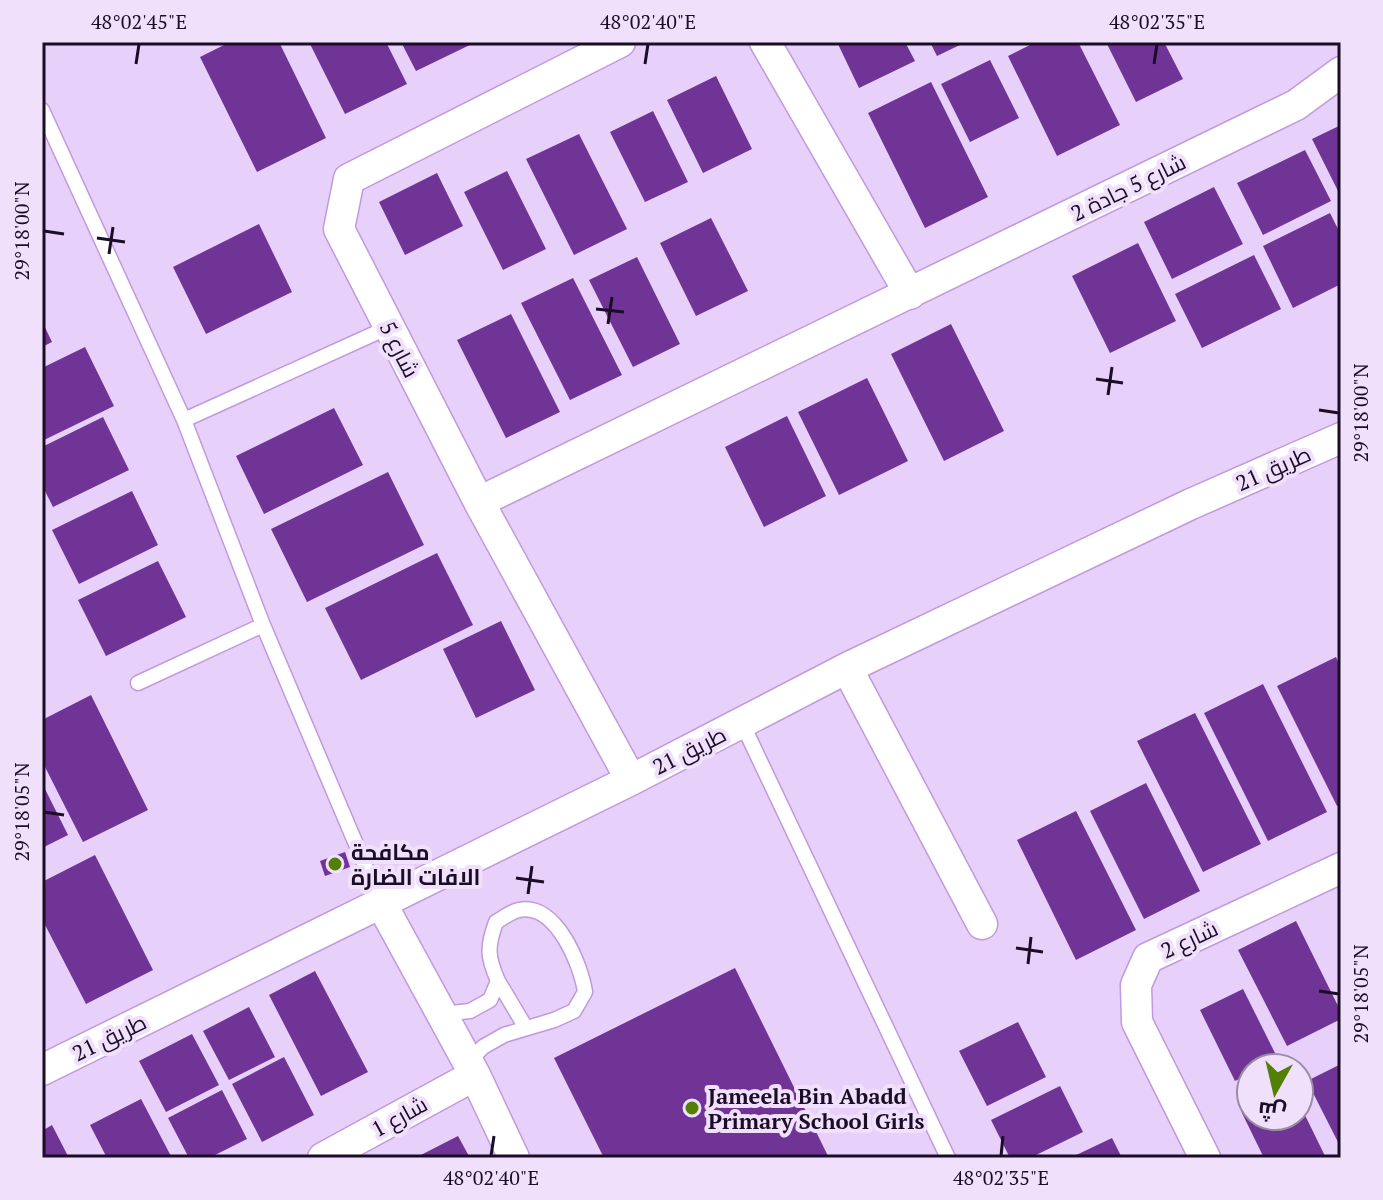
<svg xmlns="http://www.w3.org/2000/svg" width="1383" height="1200" font-family="'PT Serif',Cairo,serif">
<style>
.building{fill:#703396}
.lines{fill:none;stroke-linecap:round;stroke-linejoin:round}
.service-casing{stroke:#c09add;stroke-width:17}
.minor-casing{stroke:#c09add;stroke-width:33}
.service{stroke:#fff;stroke-width:14}
.minor{stroke:#fff;stroke-width:30}
.ticks{fill:none;stroke:#1b0d25;stroke-width:3}
.poi-dot{fill:#537f04;stroke:#f0e0fc;stroke-width:3}
.labels{text-anchor:middle;dominant-baseline:central;stroke-width:8;stroke-linejoin:round;paint-order:stroke}
.street-label{font-size:22px;fill:#1b0d25;stroke:#f0e0fc}
.poi-label{font-size:22px;font-weight:bold;fill:#1b0d25;stroke:#f0e0fc;text-anchor:start}
.neatline{fill:none;stroke:#1b0d25;stroke-width:3}
.ticks-label{font-size:20px;text-anchor:middle;fill:#1b0d25}
</style>
<rect width="100%" height="100%" fill="#e7d0f9"/>
<path class="building" d="M230,42h49l47,96 -69,34 -57,-115z
M309,42h77l21,42 -62,30z
M401,42h75l-60,29z
M837,42h68l10,19 -56,27z
M930,42h36l-29,14z
M1036,42h42l42,83 -63,31 -49,-100z
M1106,42h58l19,37 -47,23z
M990,60l29,58 -49,24 -29,-58z
M716,76l36,73 -49,24 -36,-73z
M931,82l57,115 -63,31 -57,-115z
M653,111l35,71 -43,20 -35,-70z
M1341,125v72l-29,-58z
M579,134l48,95 -53,26 -48,-96z
M1305,150l26,51 -68,34 -26,-52z
M507,171l39,78 -43,21 -39,-78z
M437,173l26,53 -58,29 -26,-53z
M1214,187l29,57 -71,35 -28,-57z
M1330,213l11,22v49l-48,24 -30,-62z
M711,218l37,73 -52,25 -36,-73z
M259,224l33,68 -86,42 -33,-67z
M1138,243l38,78 -66,32 -38,-77z
M1254,255l27,54 -79,39 -27,-54z
M637,257l43,87 -47,23 -44,-87z
M573,278l49,97 -52,25 -49,-97z
M511,314l49,98 -54,26 -49,-98z
M42,321l10,21 -10,5z
M951,324l53,107 -60,30 -53,-107z
M85,347l29,59 -72,35v-73z
M867,378l41,83 -69,34 -41,-83z
M334,408l29,57 -99,49 -28,-58z
M787,416l39,80 -62,31 -39,-80z
M103,417l26,53 -76,37 -11,-22v-38z
M388,472l36,73 -117,57 -36,-73z
M132,491l26,54 -79,39 -27,-54z
M437,553l36,72 -112,55 -36,-72z
M158,561l28,56 -80,39 -28,-56z
M501,621l34,69 -59,28 -33,-69z
M1336,657l5,11v136l-4,2 -60,-120z
M1263,684l64,128 -59,29 -64,-128z
M91,695l57,115 -65,32 -41,-81v-41z
M1195,713l66,131 -58,28 -66,-131z
M42,783l26,52 -26,13z
M1146,783l54,108 -56,28 -54,-108z
M1076,811l60,119 -60,30 -59,-120z
M345,852l5,15 -25,9 -5,-15z
M95,855l58,115 -67,34 -44,-85v-37z
M1296,921l45,91v7l-54,27 -49,-96z
M735,968l94,190h-225l-50,-100z
M315,971l53,101 -47,24 -52,-101z
M1243,989l35,70 -18,9h-9v5l-16,8 -35,-71z
M249,1007l26,50 -46,23 -26,-49z
M1018,1022l28,55 -59,29 -28,-55z
M192,1034l27,51 -53,27 -27,-51z
M284,1057l30,58 -52,27 -30,-58z
M1341,1064v84l-34,-67z
M1060,1086l23,46 -53,26h-20l-19,-38z
M222,1090l25,49 -38,19h-20l-21,-40z
M141,1099l31,59h-65l-17,-33z
M1299,1103l27,55h-62l-23,-47 10,-5v10h48z
M52,1125l17,33h-27v-27z
M458,1136l12,22h-55z
M1112,1138l10,20h-52z"/>
<g class="lines">
<defs>
<path id="service" d="M42,110l142,310 79,205 118,278
M184,420l205,-93
M138,683l125,-58
M742,723l206,435
M498,981l28,47
M442,1014l28,-3 20,-11 8,-19c-11,-25 -11,-34 -2,-59 7,-4 16,-11 23,-12 37,-8 62,55 66,82l-11,19 -20,9 -50,15 -21,12 -15,15"/>
<path id="minor" d="M620,42l-271,137 -10,50 140,273 152,278
M765,42l145,252
M479,502l817,-397 45,-33
M847,668l135,256
M381,903l94,172 39,83
M42,1070l589,-290 216,-112 344,-164 150,-66
M323,1158l152,-83
M1205,1158l-68,-136 -1,-37 12,-27 193,-90"/>
</defs>
<use href="#service" class="service-casing"/>
<use href="#minor" class="minor-casing"/>
<use href="#service" class="service"/>
<use href="#minor" class="minor"/>
</g>
<path class="ticks" d="M136,64l3,-20M645,64l3,-20M1154,64l3,-20M44,231l20,3M97,238l28,4M109,254l4,-27M596,309l28,3M608,324l4,-27M1096,379l27,4M1108,395l4,-28M1319,410l20,3M44,812l20,3M516,878l28,4M528,894l4,-28M1016,948l27,4M1028,964l3,-27M1319,991l20,3M491,1156l3,-20M1001,1156l2,-20"/>
<g class="poi-dot">
<circle cx="335" cy="864" r="8"/>
<circle cx="692" cy="1108" r="8"/>
</g>
<g class="labels">
<g class="street-label">
<text transform="translate(1128 187) rotate(-26)">شارع 5 جادة 2</text>
<text transform="translate(400 349) rotate(63)">شارع 5</text>
<text transform="translate(1273 468) rotate(-24)">طريق 21</text>
<text transform="translate(689 750) rotate(-27)">طريق 21</text>
<text transform="translate(1189 939) rotate(-25)">شارع 2</text>
<text transform="translate(109 1037) rotate(-26)">طريق 21</text>
<text transform="translate(399 1116) rotate(-29)">شارع 1</text>
</g>
<g class="poi-label">
<text x="351" y="851">مكافحة<tspan x="351" dy="25">الافات الضارة</tspan></text>
<text x="708" y="1095">Jameela Bin Abadd<tspan x="708" dy="25">Primary School Girls</tspan></text>
</g>
</g>
<rect width="1383" height="1200" fill="none" stroke="#f0e0fc" stroke-width="88"/>
<g transform="translate(1275 1092) rotate(188)"><circle r="38" fill="#f0e0fc" stroke="#9b8ca6" stroke-width="2"/>
<path d="M0-6L14 30L0 20L-14 30Z" fill="#537f04"/>
<text y="-12" font-size="22" font-weight="bold" text-anchor="middle" fill="#1b0d25">ش</text>
</g>
<rect x="44" y="44" width="1295" height="1112" class="neatline"/>
<g class="ticks-label">
<text x="139" y="29">48°02'45"E</text>
<text x="648" y="29">48°02'40"E</text>
<text x="1157" y="29">48°02'35"E</text>
<text transform="translate(22 231) rotate(-90)" y="7">29°18'00"N</text>
<text transform="translate(1361 413) rotate(-90)" y="7">29°18'00"N</text>
<text transform="translate(22 812) rotate(-90)" y="7">29°18'05"N</text>
<text transform="translate(1361 994) rotate(-90)" y="7">29°18'05"N</text>
<text x="491" y="1185">48°02'40"E</text>
<text x="1001" y="1185">48°02'35"E</text>
</g>
</svg>
